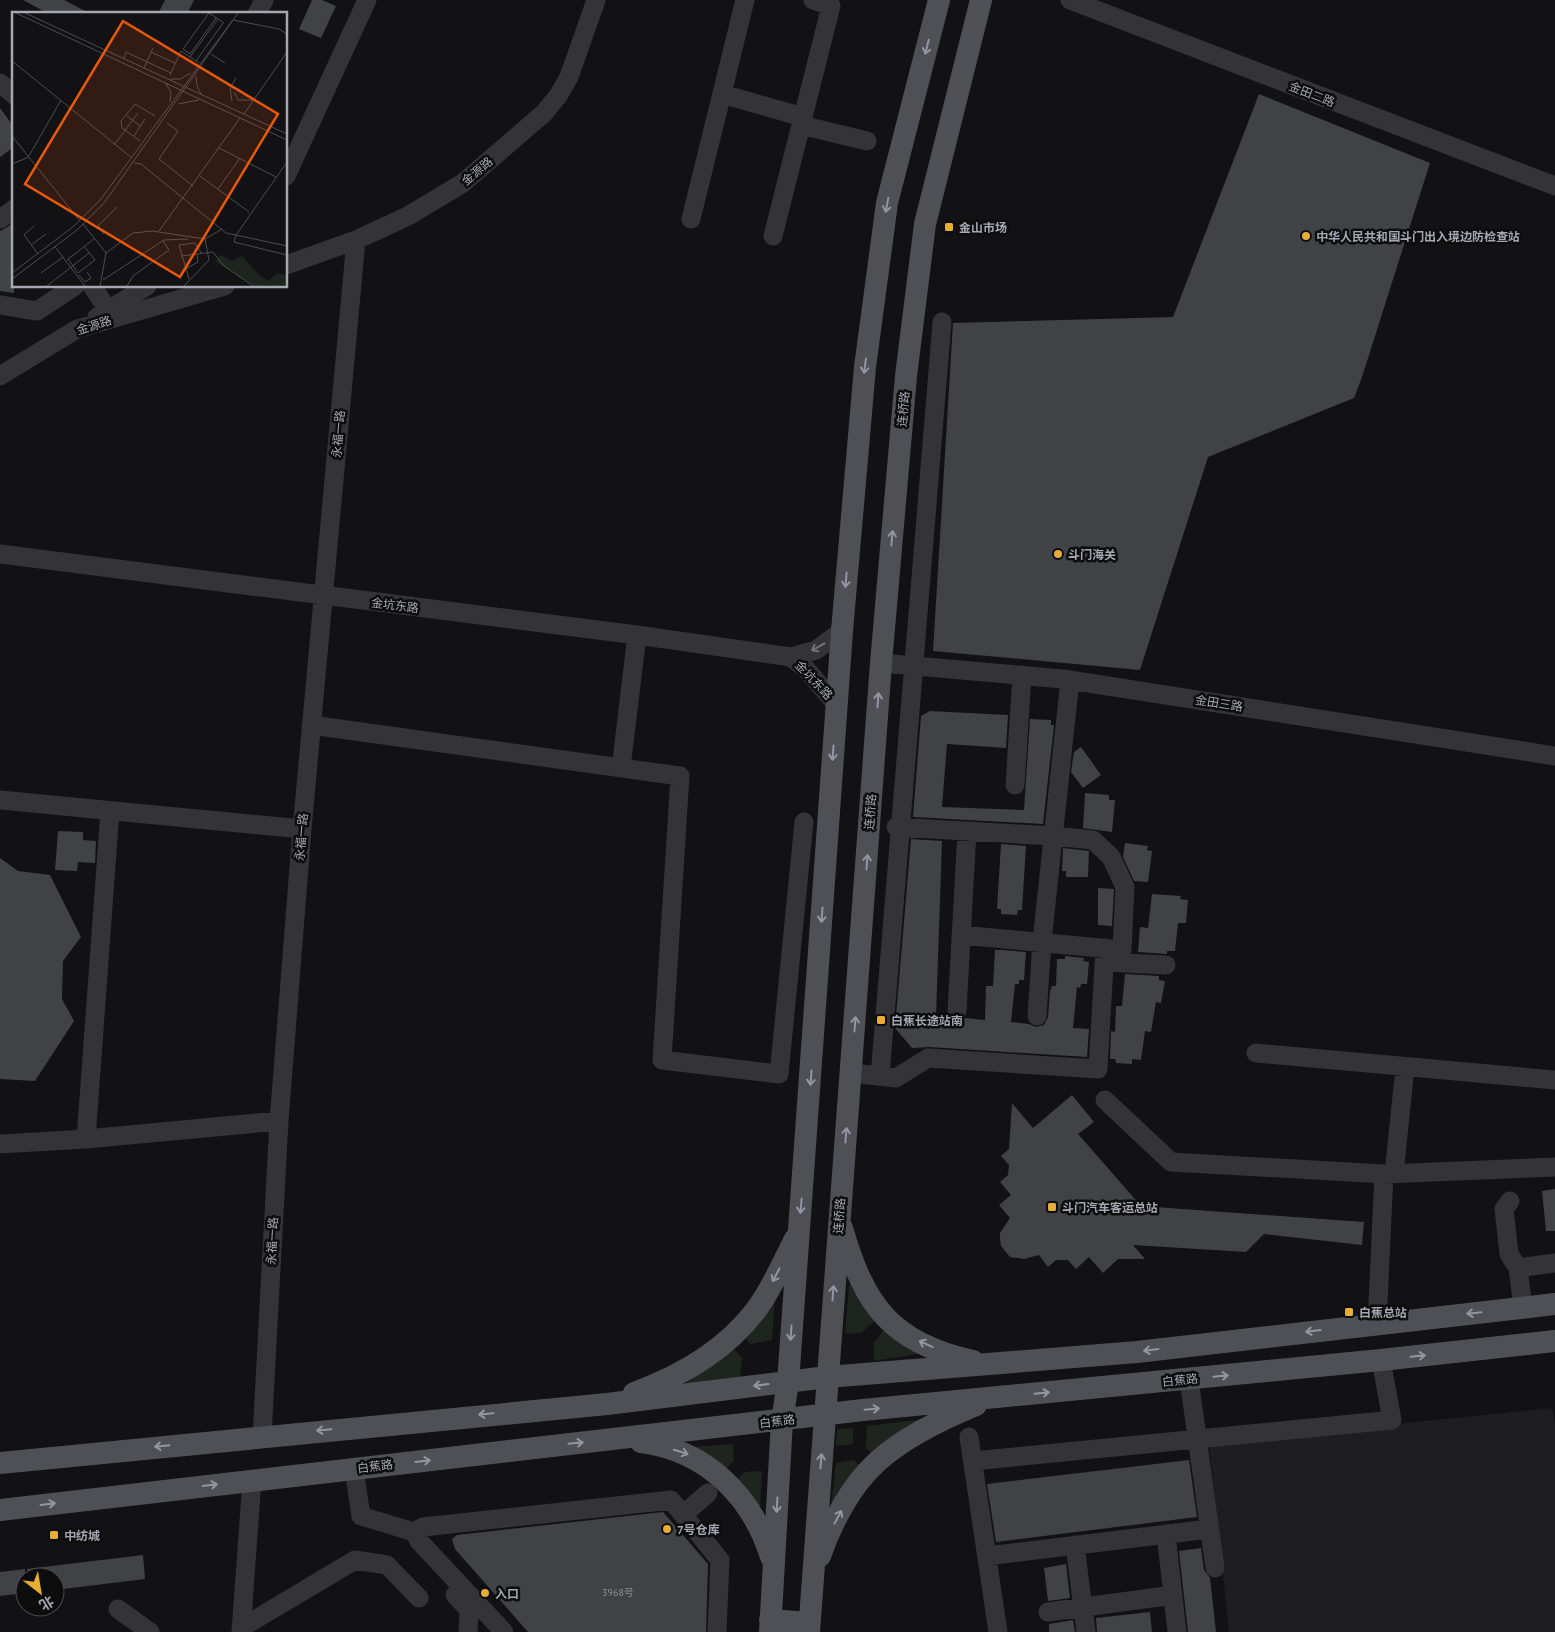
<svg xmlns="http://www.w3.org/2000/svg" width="1555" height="1632" font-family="'PT Sans','Noto Sans SC',sans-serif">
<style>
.built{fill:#1e1e20}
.green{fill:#1e251f}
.building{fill:#414246}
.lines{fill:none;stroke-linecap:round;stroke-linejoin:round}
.minor{stroke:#333338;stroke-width:19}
.major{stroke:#4f5056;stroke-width:22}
.oneway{stroke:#9396a0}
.oneway2{stroke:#71737c}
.poi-dot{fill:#e6ae36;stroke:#0d0d0e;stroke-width:2}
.labels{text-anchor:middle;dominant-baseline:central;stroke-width:5;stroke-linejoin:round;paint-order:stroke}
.number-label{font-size:10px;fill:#8b8e98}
.street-label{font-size:12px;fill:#a4a8b3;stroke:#0d0d0e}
.poi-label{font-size:12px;font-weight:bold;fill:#a4a8b3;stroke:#0d0d0e;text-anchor:start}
.inset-road{fill:none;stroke:#4c4d53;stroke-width:1}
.view{fill:#e8590c;fill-opacity:0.15;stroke:#e8590c;stroke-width:2.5}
.inset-edge{fill:none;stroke:#a4a8b3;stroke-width:2.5}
</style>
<rect width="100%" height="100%" fill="#121113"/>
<path class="built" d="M1552,1408l3,16v208h-326l-20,-189z"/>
<path class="green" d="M853,1284l23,36 -15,13 -16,1 4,-49z
M775,1298l-3,42 -22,4 -6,-8z
M885,1328l39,25 -50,8v-18z
M733,1348l9,10 -2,20 -53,6 -1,-6z
M923,1419l-48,38 -9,-9 1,-22z
M853,1428v16l-17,2 1,-17z
M733,1444l1,16 -10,11 -34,-24z
M853,1460l10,8 -32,39 5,-44z
M762,1471l-2,40 -25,-29 9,-10z"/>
<path class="building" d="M23,0h41l27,14h-42z
M165,0h29l-7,14h-29z
M312,0h10l14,6 -15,32 -22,-9z
M1259,94l171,69 -68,214 -8,21 -146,59 -68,213 -207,-19 20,-328 220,-6z
M0,108l14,19v20l-14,10z
M14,223v70l-14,-2v-60z
M930,711l78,4 -2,33 -59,-4 -5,63 82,3 6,-91 21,1v5h3l-11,99 -130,-7 8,-101z
M1081,747l20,28 -18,13 -12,-16 3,-20z
M1085,793l24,2v5h6l-3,32 -29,-4z
M58,831l25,1v8l13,1 -1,22 -17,-1 -1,9 -22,-1z
M911,839l31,2 -6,175 11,1 9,5 9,-4 20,2 1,-34h7l2,-36h8l23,2 -2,28h-5v4h-4l-4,38 18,2 7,3 8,-2 4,-8 2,-26 2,-5h4l1,-27h8v-3l19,2 -1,3 6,1 -2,22h-6l-1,4 -3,-1 -4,41 16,1 -2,28 -158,-10 -17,1 -17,-20z
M1125,843l23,3 -1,4 5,1 -4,31 -14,-1 -11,-24z
M1001,844l25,2 -4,64h-4l-1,5 -16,-1v-5h-4z
M1063,848l26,3 -1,26h-22v-6h-4z
M0,858l18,13 32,4 31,62 -18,24 -1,38 12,22 -39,60 -35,-2z
M1098,888l16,1 -2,37 -14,-1z
M1152,894l29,2 -1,3 8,1 -2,23h-8l-3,28h-8v3l-29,-2 2,-25 8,1z
M1125,974l34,2v4l6,1 -4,22 -5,-1 -5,30 -6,-1 -4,29 -9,-1v5l-16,-1 -1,-4h-5l1,-28 4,1 1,-26h6z
M1072,1095l22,27 -16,12 63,72 223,16 -2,23 -98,-11 -18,18 -113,-7 12,14h-27l-15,14 -14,-16 -13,12 -8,-9h-12l-8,7 -9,-12 -15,4 -14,-2 -9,-11 -1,-7v-6l10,-15 -11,-13 12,-10 -11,-13 8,-7 1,-10 -8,-9 8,-7 3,-46 21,25z
M1555,1189v42h-9l-4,-40z
M1189,1460l8,57 -201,25 -9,-58z
M663,1512l45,52 -2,68h-178l-73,-83 -3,-10 5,-4z
M1201,1548l3,22 6,8 6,54h-28l-9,-81z
M143,1555l2,24 -90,11v-13h-27l-1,-8z
M1066,1564l4,34 -22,3 -4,-33z
M25,1569v24l-25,3v-24z
M1150,1612l2,20h-55l-1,-14z
M1073,1620l2,12h-26v-8z"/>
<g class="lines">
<path class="minor" d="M1070,0l485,186
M257,14l7,-14
M0,83l14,12
M722,94l81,23
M801,125l66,16
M286,176l81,-176
M0,219l14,-10
M691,219l54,-219
M773,236l58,-230 -18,-6
M286,265l70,-25 52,-24 55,-33 81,-70 14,-17 11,-19 27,-77
M92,286l16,24
M0,305l37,6 38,-25
M97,317l50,-31
M0,376l77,-47 148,-43
M0,554l637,81 154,22 25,-7 26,-19
M791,657l15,12 31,36
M881,663l182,16 492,77
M311,725l369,51 -18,284 117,14 25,-252
M621,768l16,-133
M1015,785l7,-110
M0,800l302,29
M896,827l157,9 40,4 18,17 14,30 -3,63 -161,-15
M1104,962l62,3
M957,1011l10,-180
M1037,1016l5,-75 28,-261
M1256,1053l299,27
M852,1073l44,5 32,-20 170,11 7,-121
M880,1076l62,-754
M1105,1100l66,62 213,12 171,-7
M86,1139l24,-328
M0,1144l86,-5 193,-18
M1394,1174l11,-107
M1510,1201l-6,8 5,45 9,14 5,40
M1518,1268l37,-5
M1377,1324l7,-150
M1189,1379l26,189
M262,1436l17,-315 23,-292 54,-589
M969,1437l29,195
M973,1461l419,-41 -11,-60
M354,1469l7,47 53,16 5,9 85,91
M683,1515l25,-22
M414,1532l9,-5 248,-27 49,60 -3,72
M1166,1534l11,98
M1075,1545l11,87
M987,1556l222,-27
M455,1595l14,15 -1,22
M118,1609l32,23
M1048,1612l125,-17
M241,1628l114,-68 32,5 32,33
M241,1632l11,-152"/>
<path class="major" d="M842,1228c22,77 49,115 131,133
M634,1393c47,-17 91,-42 122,-83 16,-21 27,-48 39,-71
M641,1442c65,8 111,54 130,115
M0,1463l607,-59 220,-27 310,-25 418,-48
M0,1510l863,-100 518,-50 174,-19
M820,1556c11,-32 31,-71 57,-94 27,-25 65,-43 99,-57
M770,1620l39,3
M770,1632l12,-211 6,-39 54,-751 23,-264 22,-164 52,-203
M809,1632l72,-969 25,-287 19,-152 56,-224"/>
</g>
<defs><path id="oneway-shaft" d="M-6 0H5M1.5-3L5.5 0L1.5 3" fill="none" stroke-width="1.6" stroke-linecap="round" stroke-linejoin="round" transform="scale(1.25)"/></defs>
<g class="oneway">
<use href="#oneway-shaft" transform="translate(927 47) rotate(104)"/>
<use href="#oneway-shaft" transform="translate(887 205) rotate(101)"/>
<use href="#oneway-shaft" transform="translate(865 366) rotate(97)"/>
<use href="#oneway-shaft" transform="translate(892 538) rotate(-85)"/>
<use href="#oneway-shaft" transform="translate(846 580) rotate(95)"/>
<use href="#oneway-shaft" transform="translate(878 700) rotate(-86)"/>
<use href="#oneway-shaft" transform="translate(833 753) rotate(94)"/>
<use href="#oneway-shaft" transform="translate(867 862) rotate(-86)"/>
<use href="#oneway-shaft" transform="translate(822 915) rotate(94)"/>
<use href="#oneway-shaft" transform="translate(855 1024) rotate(-86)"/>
<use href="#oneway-shaft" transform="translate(811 1078) rotate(94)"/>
<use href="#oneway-shaft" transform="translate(846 1135) rotate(-85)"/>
<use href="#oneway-shaft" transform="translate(801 1206) rotate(95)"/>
<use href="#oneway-shaft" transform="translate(776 1275) rotate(118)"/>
<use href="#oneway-shaft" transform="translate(833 1293) rotate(-86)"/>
<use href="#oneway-shaft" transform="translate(1474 1313) rotate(174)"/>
<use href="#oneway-shaft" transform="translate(1313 1331) rotate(173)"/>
<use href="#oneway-shaft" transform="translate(791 1333) rotate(94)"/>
<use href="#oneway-shaft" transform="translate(926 1344) rotate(-155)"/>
<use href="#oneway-shaft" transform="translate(1151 1350) rotate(173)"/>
<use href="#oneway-shaft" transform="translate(1418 1356) rotate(-6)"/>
<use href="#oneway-shaft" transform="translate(1221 1376) rotate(-6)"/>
<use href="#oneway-shaft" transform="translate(761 1385) rotate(173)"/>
<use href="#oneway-shaft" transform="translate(1042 1393) rotate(-6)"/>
<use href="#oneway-shaft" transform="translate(872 1409) rotate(-5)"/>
<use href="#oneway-shaft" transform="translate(486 1414) rotate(175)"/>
<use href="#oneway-shaft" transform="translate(324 1430) rotate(175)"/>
<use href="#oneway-shaft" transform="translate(576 1443) rotate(-6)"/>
<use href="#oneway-shaft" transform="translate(162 1446) rotate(174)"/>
<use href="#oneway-shaft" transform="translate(681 1452) rotate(17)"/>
<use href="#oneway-shaft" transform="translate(423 1461) rotate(-7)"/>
<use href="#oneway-shaft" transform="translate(821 1461) rotate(-86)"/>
<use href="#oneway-shaft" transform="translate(210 1485) rotate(-7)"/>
<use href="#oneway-shaft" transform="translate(48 1504) rotate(-7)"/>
<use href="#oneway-shaft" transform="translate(777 1505) rotate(93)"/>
<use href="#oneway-shaft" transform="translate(838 1517) rotate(-62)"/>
</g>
<use class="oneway2" href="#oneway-shaft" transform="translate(818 647) rotate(151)"/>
<g class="poi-dot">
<rect x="944" y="222" width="10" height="10" rx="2.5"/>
<circle cx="1306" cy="236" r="5"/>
<circle cx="1058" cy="554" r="5"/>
<rect x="876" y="1015" width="10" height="10" rx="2.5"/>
<rect x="1047" y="1202" width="10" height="10" rx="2.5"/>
<rect x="1344" y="1307" width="10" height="10" rx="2.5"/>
<circle cx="667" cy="1529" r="5"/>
<rect x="49" y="1530" width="10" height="10" rx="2.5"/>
<circle cx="485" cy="1593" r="5"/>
</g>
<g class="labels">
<g class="number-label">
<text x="618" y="1592">3968号</text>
</g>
<g class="street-label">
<text transform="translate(1312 94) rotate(21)">金田二路</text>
<text transform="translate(477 171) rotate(-40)">金源路</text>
<text transform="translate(94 325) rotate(-18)">金源路</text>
<text transform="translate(903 409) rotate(-85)">连桥路</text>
<text transform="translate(338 434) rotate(-85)">永福一路</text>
<text transform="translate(395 605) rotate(7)">金坑东路</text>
<text transform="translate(814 680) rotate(47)">金坑东路</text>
<text transform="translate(1219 703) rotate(9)">金田三路</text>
<text transform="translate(870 812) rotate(-86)">连桥路</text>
<text transform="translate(301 837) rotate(-85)">永福一路</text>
<text transform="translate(839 1216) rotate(-86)">连桥路</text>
<text transform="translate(272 1241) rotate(-87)">永福一路</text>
<text transform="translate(1180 1380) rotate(-6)">白蕉路</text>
<text transform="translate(777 1421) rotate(-7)">白蕉路</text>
<text transform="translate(375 1466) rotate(-7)">白蕉路</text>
</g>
<g class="poi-label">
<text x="959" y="227">金山市场</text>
<text x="1316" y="236">中华人民共和国斗门出入境边防检查站</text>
<text x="1068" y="554">斗门海关</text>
<text x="891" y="1020">白蕉长途站南</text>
<text x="1062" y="1207">斗门汽车客运总站</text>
<text x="1359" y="1312">白蕉总站</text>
<text x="677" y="1529">7号仓库</text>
<text x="64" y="1535">中纺城</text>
<text x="495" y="1593">入口</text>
</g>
</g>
<g transform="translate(12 12)">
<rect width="275" height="275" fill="#121113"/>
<path d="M209,243l12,6 9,-5 16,18 11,7 7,-8 11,2v11h-33l-39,-25z" fill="#1e251f"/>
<path class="inset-road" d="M4,1l271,127M13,1l262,121M197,1l-26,36 7,5 26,-36M197,1l15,10M221,8l46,9 8,5M139,40l24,11M199,42l14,9M178,45l28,-38M112,46l2,-6 45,21M0,49l120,97M184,49l27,-38M132,56l9,-20M158,63l11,-24 18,12M184,64l1,10 4,8M158,67h10l11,-6M154,72l5,8 -1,10M222,80l4,8h15M220,89l-2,-13 6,-10M166,92l21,-4M232,102l43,-62M115,104l13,10M155,111l11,8 -19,28 34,27M0,124l68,85M122,124l11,-17M128,129l-18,-13 -1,-7 14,-17 20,12M102,133l24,-32M207,136l57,29M17,144l32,-56M275,150l-51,73 -2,7 53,13M122,151l7,1 85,69 61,13M0,152l17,-7M188,164l49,36M206,177l22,-31M71,212l23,29M22,214l-10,9 14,19M147,219l81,-113M92,222l-6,-8 19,-19M19,233l15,-11M43,235l30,39M94,241l27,-20 19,-2 53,8 17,-10M169,244l32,-4 11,14 29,20M56,247l10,14 17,-13 -11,-14M55,248l27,-21M173,257l13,-7 -1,-8M0,261l62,-47 27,-27 131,-178M29,261l22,-16M67,263l6,7 6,-4 -4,-6M0,267l65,-49 27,-27 134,-190M177,267l-10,-34 16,-2 7,11M91,268l61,-40 24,-1M35,274l42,-33M88,274l6,-33M115,274l6,-10 36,-26 -6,-9M172,274l25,-26 -4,-21"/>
<path class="view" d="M111,9l155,93 -98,163 -155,-93z"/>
<rect width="275" height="275" class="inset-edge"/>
</g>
<g transform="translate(40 1592) rotate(149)"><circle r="24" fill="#0d0d0e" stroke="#494b50"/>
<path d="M0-4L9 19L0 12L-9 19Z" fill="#e6ae36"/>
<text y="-8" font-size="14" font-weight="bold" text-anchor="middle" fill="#a4a8b3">北</text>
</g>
</svg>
